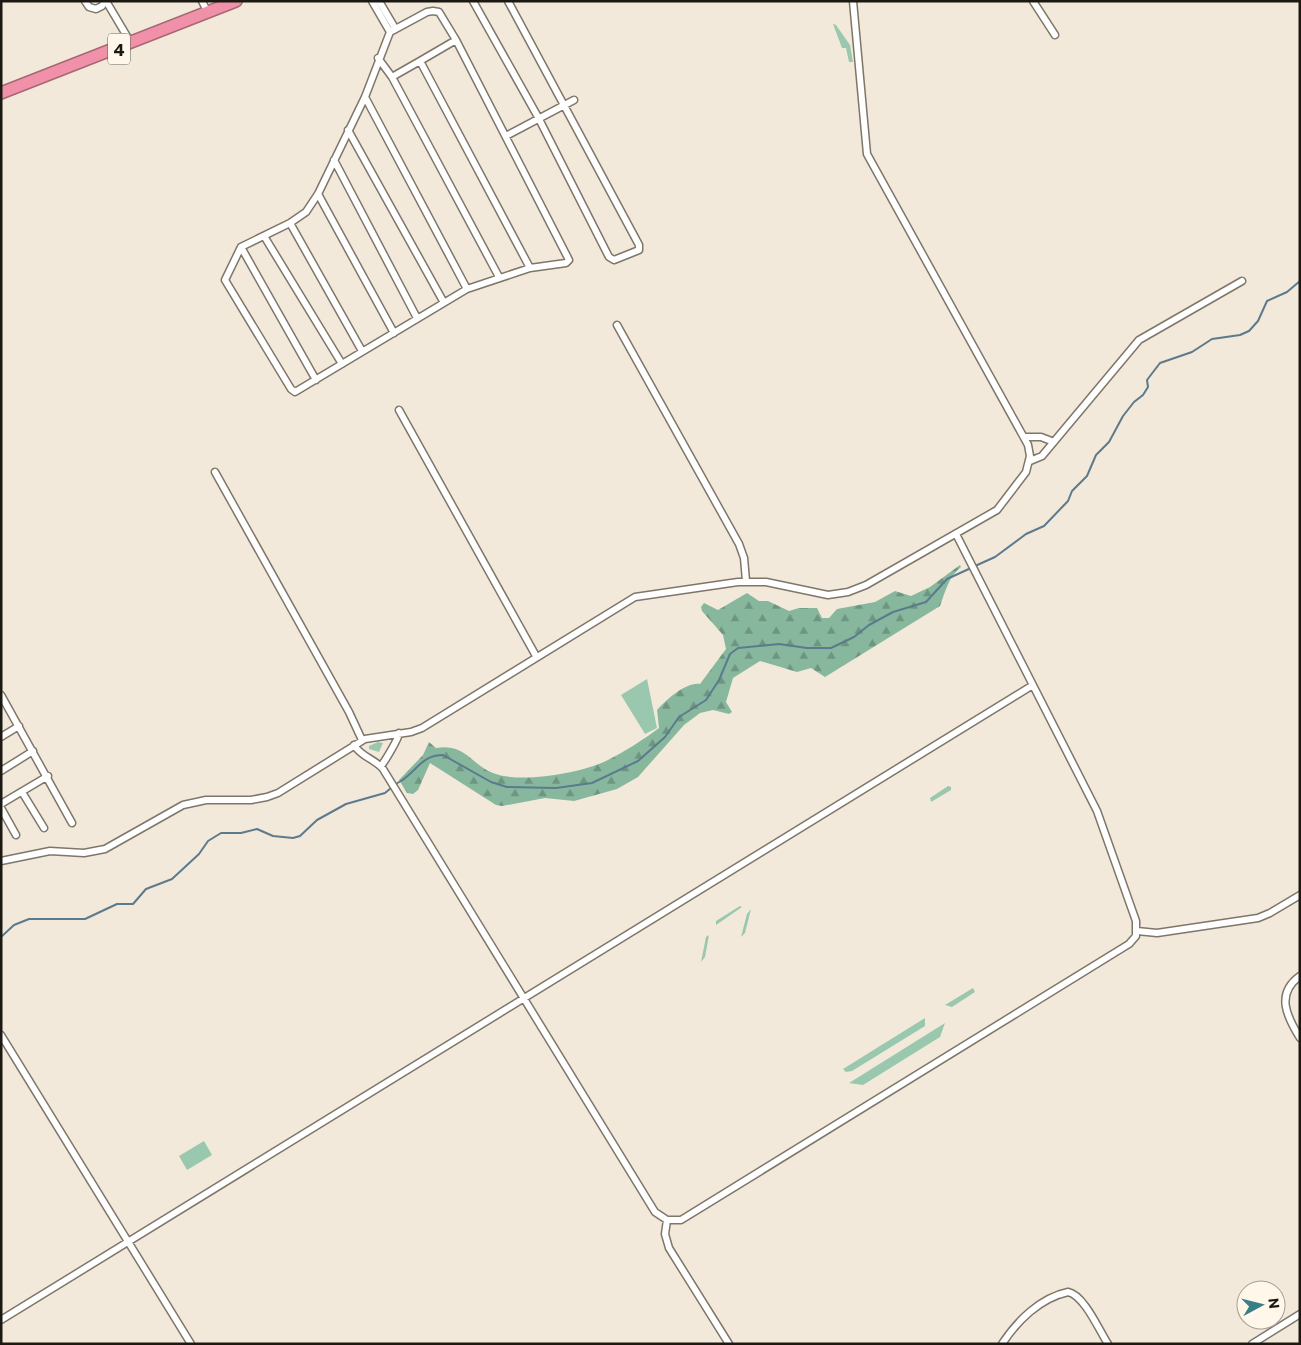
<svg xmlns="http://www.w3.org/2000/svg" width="1301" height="1345" font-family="Commissioner,sans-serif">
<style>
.green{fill:#9ac8af}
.forest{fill:url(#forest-firs)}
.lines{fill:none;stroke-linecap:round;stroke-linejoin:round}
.stream{stroke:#5c7a8e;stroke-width:2}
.street-casing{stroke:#7e7668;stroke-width:9}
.highway-casing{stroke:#a66774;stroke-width:14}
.street{stroke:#fff;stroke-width:6}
.highway{stroke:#f091a9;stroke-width:11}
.labels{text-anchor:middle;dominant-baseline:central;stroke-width:4.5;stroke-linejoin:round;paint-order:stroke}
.shield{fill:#fef7ea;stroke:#605c54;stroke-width:1}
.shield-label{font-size:18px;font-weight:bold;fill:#1c1913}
</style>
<defs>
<pattern id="forest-firs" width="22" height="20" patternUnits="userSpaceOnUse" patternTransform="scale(1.25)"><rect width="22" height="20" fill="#87b89e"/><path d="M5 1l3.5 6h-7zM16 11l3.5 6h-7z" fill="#6e9580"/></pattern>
</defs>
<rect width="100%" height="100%" fill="#f2e9da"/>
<path class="green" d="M833,24l3,1 14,20 3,17h-4l-3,-14h-4z
M647,679l10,49 -12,6 -24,-39z
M378,742l5,1 -4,9 -10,-3v-3z
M948,786l3,1v3l-20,12 -1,-4z
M740,906l2,1 -26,18v-4z
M751,909l-6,24 -4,4 6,-23z
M709,935l-4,22 -4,5 5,-25z
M973,988l2,4 -23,15 -7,-2z
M925,1018v8l-73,45 -6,1 -3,-3z
M945,1023l-5,14 -77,48 -14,-2z
M204,1141l8,14 -25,15 -8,-14z"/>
<path class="forest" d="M960,565l1,2c-12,9 -16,25 -21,39l-115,71 -14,-9 -14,4 -37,-11 -27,17 -7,24 6,10 -3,2 -16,-4 -13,3 -16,12 -46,52 -21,12 -43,12 -29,-3 -43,8 -6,-1 -66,-42 -12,27 -5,4 -6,-1 -8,-13 24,-25 6,-13 7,6c30,-5 34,16 57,25 27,11 88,0 113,-12 18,-9 37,-21 53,-33l-2,-18c10,-11 29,-28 43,-26l26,-35 -3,-14 -21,-24 -1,-4 3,-4 14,7 29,-17 12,8h9l21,10 10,-3h18l5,10h7l8,-9 38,-7 20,-11 16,5 19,-9z"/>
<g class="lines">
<path class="stream" d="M975,566l20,-9 31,-23 18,-8 24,-25 4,-10 15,-15 9,-21 13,-13 14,-26 11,-14 9,-7 5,-8 -1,-7 13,-17 32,-11 20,-13 28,-4 9,-4 9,-10 9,-20 20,-9 13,-11
M395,785c3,-3 7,-4 10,-7 14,-11 19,-23 38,-23l48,27 16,5 49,1 36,-5 46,-22 27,-24 14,-20 27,-17 13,-20 11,-26 8,-6 41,-4 28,4h24l23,-11 15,-12 24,-13 33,-10 21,-23 24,-11
M1,937l13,-12 15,-6h56l32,-15h16l13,-15 26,-10 27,-25 9,-13 13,-8h20l16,-4 16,7 20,2 7,-2 17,-16 29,-16 39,-11 6,-5"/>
<defs>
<path id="street" d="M85,1l4,6 7,2 6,-3 3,-5
M106,1l25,42
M202,1l6,12
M372,1l18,31
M379,1l16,27
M473,1l65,116 71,140 5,3 25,-10v-5l-131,-244
M1033,1l22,34
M433,11l6,1 17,28 113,220 -3,3 -36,5 -63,21 -172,103 -4,-3 -66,-109 16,-33 49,-24 16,-11 12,-18 47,-97 25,-65 37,-20z
M378,58l14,19 107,200
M420,61l36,-21
M392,77l28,-16 110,207
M365,97l102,192
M348,130l95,171
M506,136l68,-36
M334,160l83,158
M318,194l76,139
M290,223l72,128
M264,236l78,128
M241,247l75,133
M617,325l122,219 5,14 2,23
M399,410l137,246
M1025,437h16l13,5
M1030,461l12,-5 97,-116 103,-59
M215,472l134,240 13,28
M1,695l71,128
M1,737l18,-11
M354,745c7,12 21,14 29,24l272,443 12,8h14l448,-276 7,-8v-15l-39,-110 -141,-277
M381,766c4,-5 18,-28 18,-33
M1,771l32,-20
M22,792l22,36
M1,804l47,-28
M1,808l15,27
M1,861l49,-10 34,2 21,-4 78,-44 23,-5h45l16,-3 11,-4 87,-54 46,-7 11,-4 213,-131 103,-15h28l62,13 20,-3 18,-7 131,-75 29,-38 4,-16 -2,-11 -161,-291 -14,-153
M1137,931l20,2 101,-15 12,-5 30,-18
M1300,976c-25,18 -13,41 0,62
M1,1035l190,309
M667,1220l-2,14 4,14 60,96
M1,1320l1032,-635
M1002,1344c15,-23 38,-46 66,-52 16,3 31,38 40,52
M1252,1344l48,-30"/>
<path id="highway" d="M1,93l235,-92"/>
</defs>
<use href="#street" class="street-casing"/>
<use href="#highway" class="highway-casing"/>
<use href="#street" class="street"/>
<use href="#highway" class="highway"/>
</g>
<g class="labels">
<rect class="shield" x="108" y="33.5" width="22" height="31" rx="4"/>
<g class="shield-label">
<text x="119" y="49">4</text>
</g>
</g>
<rect width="1301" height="1345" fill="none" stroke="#1c1913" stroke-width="5"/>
<g transform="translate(1261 1305) rotate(83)"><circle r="24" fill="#fef7ea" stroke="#a49e94"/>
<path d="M0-4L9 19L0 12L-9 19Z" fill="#378086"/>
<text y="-8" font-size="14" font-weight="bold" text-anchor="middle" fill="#1c1913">N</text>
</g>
</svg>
